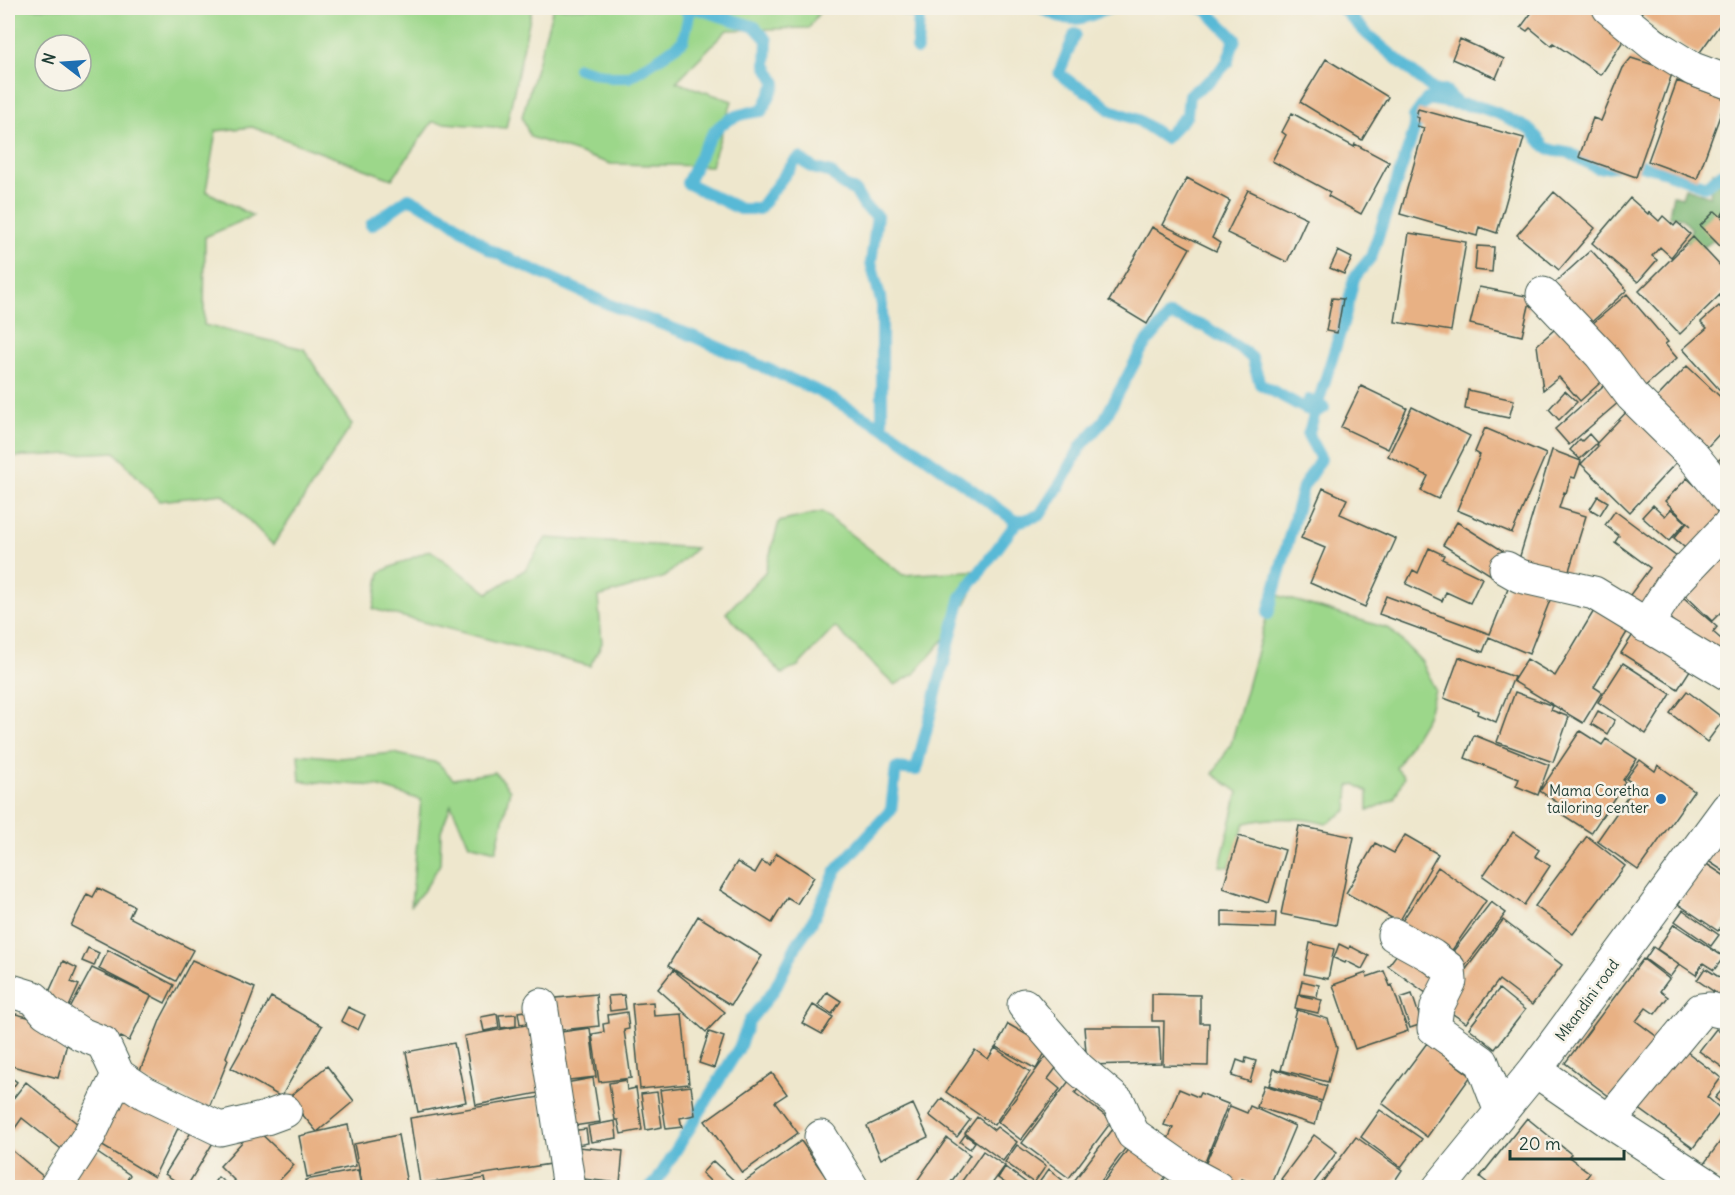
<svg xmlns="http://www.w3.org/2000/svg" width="1735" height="1195" font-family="Delius,sans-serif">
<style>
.green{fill:#9cd78a;stroke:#5e8a5f;stroke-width:1.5;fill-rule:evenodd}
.forest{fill:#7db876;stroke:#4e7a55;stroke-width:1.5}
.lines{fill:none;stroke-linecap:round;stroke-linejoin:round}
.stream{stroke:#58b9d6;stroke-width:12}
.building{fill:#e8b184}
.minor-casing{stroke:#3e564b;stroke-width:35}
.minor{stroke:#fff;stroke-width:33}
.poi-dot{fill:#1f6fb2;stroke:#f7f3e8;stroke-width:2}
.labels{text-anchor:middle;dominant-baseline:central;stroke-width:5;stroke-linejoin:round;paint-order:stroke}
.poi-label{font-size:15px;fill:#1f3d34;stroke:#f7f3e8;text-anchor:end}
.street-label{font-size:15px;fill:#1f3d34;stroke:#f7f3e8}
</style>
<rect width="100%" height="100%" fill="#f7f3e8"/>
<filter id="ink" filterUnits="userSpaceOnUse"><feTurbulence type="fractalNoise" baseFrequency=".0167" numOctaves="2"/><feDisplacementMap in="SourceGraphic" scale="12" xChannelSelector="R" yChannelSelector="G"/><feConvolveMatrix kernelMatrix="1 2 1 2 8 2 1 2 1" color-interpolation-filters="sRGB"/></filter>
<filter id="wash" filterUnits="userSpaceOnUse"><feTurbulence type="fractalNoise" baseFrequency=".008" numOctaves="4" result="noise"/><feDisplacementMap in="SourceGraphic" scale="24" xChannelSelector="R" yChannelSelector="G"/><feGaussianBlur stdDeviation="1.35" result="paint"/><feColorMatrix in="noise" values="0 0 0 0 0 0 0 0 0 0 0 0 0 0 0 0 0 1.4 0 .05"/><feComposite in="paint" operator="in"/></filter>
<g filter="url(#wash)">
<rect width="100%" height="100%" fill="#eee7cd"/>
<path class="green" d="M8,8h524l-26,120 -74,-6 -40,57 -140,-52 -36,4 -10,60 47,25 -48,21 -1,88 100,24 48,76 -79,120 -50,-51 -64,7 -44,-49 -107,5zM45,45h36v36h-36z
M553,8h269l-13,20 -82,2 -51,52 56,19 -21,65 -100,-2 -81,-27 -8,-20z
M822,512l81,63 79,-5 -29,59 -39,45 -19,11 -60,-58 -37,39 -16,8 -56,-61 39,-41 14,-50z
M546,538l150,10 -31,29 -67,20 4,46 -12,23 -217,-57 7,-37 50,-22 58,43 38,-24z
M1273,594l117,35 32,33 13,28 -8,26 -31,52 8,9 -10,22 -26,12v-19l-13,-8 -6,2 -2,24 -21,14c-27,-7 -54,-7 -81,-1l-16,44 -9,-1 18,-74 -25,-18 18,-30z
M393,753l45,10 15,16 42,-7 15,18 -14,61 -27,-7 -18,-39 -10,26 -1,33 -15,25 -14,16 10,-105 -44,-14 -77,-5 -2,-27 42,4z"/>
<path class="forest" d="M1713,172l14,4v47c-10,13 -20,29 -38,26l-4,-12 7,-8 -11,-11 -12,-2 4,-21 9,2 3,-9 25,8z"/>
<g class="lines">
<path class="stream" d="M695,8l60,19 12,13 -1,25 10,18 -14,28c-52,4 -54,32 -75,72l53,26h19l36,-48 4,-3 14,10 18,5 12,12 12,6 9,15 13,10 -6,47 11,42v122
M901,8l18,6
M1042,8c30,18 38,11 68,0
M1342,8l26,27 67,56 10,-1 13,14 22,3 17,6 34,17 14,17 10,4 13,1 29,16 37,-5 32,9 39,14 23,-17
M1075,34l-16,39 11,9 21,12 19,16 28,10 27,18 22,-23 2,-20 23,-16 15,-16 8,-24 -29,-29 -5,-2
M917,49l2,-35 3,-6
M578,68l33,9h18l35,-22 19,-14 6,-26 -5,-7
M371,225l38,-27 38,20 43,32 123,56 75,28 132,58 74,42 123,88
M1268,614l35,-127 18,-28 -13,-24 37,-118 9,-39 17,-21 44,-129 -1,-11 13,-18 31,5
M650,1188l7,-7 82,-133 10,-27 25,-31 24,-48 13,-18 26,-55 54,-59 5,-42 20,2 45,-173 56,-75 23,-7 22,-34 19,-35 23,-26 39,-73 27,-32 36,12 39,25 7,6 8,26 46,25 10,3 8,-4 -15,-8 6,8"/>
</g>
<g id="blocks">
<path class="building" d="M1535,8h53l39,27 -26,40 -48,-32 -1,3 -22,-18 -3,3 -6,-4z
M1645,8h83v5l-30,42 -58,-41z
M1460,39l44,20 -8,19 -44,-19z
M1631,58l42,13 -37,106 -57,-20 14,-39 8,3 22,-53z
M1326,59l62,38 -26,43 -62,-38z
M1677,81l49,18 -29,80 -49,-18z
M1418,109l106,29 -27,95 -18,-6 -2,9 -77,-22 24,-86 -7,-2 2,-8 -3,-1z
M1292,113l62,34 1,-3 34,18 -28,52 -33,-18 2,-4 -58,-31 14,-26 -4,-3z
M1728,140v15l-6,-2z
M1187,178l43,23 -18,37 8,5 -4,8 -53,-26z
M1248,190l59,28 -20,44 -60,-29z
M1554,192l41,36 -36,42 -42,-35z
M1630,198l18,16 1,-2 10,9 4,-5 11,10 3,-4 13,12 -19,23 -11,-10 -8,9 5,4 -19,22 -46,-39z
M1728,205v13l-6,-3z
M1715,211l13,12v35l-5,-5 2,-2 -25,-25z
M1152,227l38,21 -43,76 -38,-23z
M1409,233l57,9 -15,89 -56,-9z
M1693,237l35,37v13l-48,47 -41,-43z
M1477,246l17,1 -2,25 -17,-2z
M1591,250l36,40 -42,38 -36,-40z
M1338,251l14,7 -8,16 -14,-6z
M1479,287l52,10 -9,39 -52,-12z
M1627,294l41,48 -3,2 12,14 -42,37 -50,-65z
M1332,298l11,1 -6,34 -11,-2z
M1719,306l9,9v78l-3,3 -42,-47 24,-21 -6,-6z
M1563,322l46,53 -29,26 -21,-24 -16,13 -6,-45z
M1687,366l41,38v31l-5,-5 -25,27 -51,-49z
M1612,378l15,17 -58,50 -14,-16z
M1361,386l46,22 -19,41 -47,-22z
M1468,390l46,10 -5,18 -44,-9z
M1565,391l12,11 -18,18 -10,-11z
M1634,404l52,48 -56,60 -49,-48 17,-18 -2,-2z
M1412,407l58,29 -32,63 -17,-8 7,-15 -40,-20z
M1485,428l61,26 -34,79 -55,-23 23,-55 -5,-3z
M1589,434l8,9 -17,16 -10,-9 10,-11 2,2z
M1552,450l29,11 -6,17 -4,-1 -5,16 -2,-1 -5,16 27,8 -19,61 -50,-11z
M1728,451v30l-15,-15z
M1687,478l41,38 -35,39 -19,-17 13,-15 4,3 -26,-25z
M1323,488l24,11 -7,15 56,25 -31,68 -55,-24 15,-35 -24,-10z
M1598,496l10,6 -8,13 -10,-6z
M1653,505l12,11 6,-7 15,13 -17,19 -27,-24z
M1615,511l70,52 -42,55 -19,-15 26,-35 -35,-26 4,-6 -14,-11z
M1457,522l51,32 -14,23 -51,-32z
M1728,531v74l-16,16 -36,-35z
M1429,548l15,7 -2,4 40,19 -12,25 -24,-11 -4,9 -36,-17 7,-14 5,3z
M1512,579l40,16 -23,59 -40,-17 -6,15 -104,-38 7,-18 104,38z
M1683,597l34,30 -4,5 15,13 -12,15 -50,-45z
M1595,609l34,20 -35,58 8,5 -19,31 -70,-42 14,-22 28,17z
M1638,627l56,37 -16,25 -57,-36z
M1459,657l55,20 -18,45 -19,-8 1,-3 -34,-13z
M1623,663l48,31 -25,40 -48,-32z
M1687,691l37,28 -17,23 -37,-29z
M1515,692l38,14 -2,4 18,7 -16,45 -56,-20z
M1598,711l17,9 -8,14 -16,-10z
M1580,731l22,14 4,-6 31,20 -14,21 2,2 -34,51 -31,-20 4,-6 -24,-16z
M1474,735l75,30 -11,30 -22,-9 3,-7 -54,-21z
M1640,760l15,11 3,-6 36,26 -56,79 -41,-29 39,-56 -10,-6z
M1728,821v53l-26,-17z
M1299,826l55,11 -18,88 -55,-11z
M1513,832l26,18 -4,6 15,10 -26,39 -41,-29z
M1405,835l33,19 -39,68 -53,-29 29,-50 19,10z
M1239,836l46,14 -16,53 -46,-15z
M1587,836l38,30 -52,68 -38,-28z
M777,853l37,24 -17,27 -10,-6 -15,25 -52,-33 17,-28 18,11 7,-12 7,4z
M1705,863l23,15v39l-10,14 -40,-27z
M1438,867l48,34 -40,58 -48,-32z
M98,888l36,18 -5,11 64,33 -17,31 -105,-55 16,-32 6,3z
M1491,902l15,11 -47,61 -15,-11z
M1683,910l36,25 -8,11 -36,-25z
M1222,911l54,2 -1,15 -53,-2z
M698,916l64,40 -31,49 -63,-39z
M1503,920l59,45 -30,40 -33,-25 -33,43 -23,-16 12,-23z
M1674,924l50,33 -10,13 -11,-7 -7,12 -39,-26z
M1310,943l24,6 -6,30 -24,-5z
M1339,944l10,5 1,-3 19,10 -7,13 -16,-8 -1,2 -11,-5z
M1403,946l45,33 -15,19 -45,-32z
M1653,947l26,18 -9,12 -25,-18z
M88,948l11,5 -5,13 -12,-5z
M108,950l66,35 -9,18 -66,-34z
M1643,959l26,20 -9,12 8,6 -13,17 -9,-6 -10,13 24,18 -46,61 -49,-37z
M192,960l63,28 -10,26h-2l-17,43 2,3 -20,50 -70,-34 23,-58z
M63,961l14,7 -6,14 8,3 -12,26 -22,-10z
M92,968l59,28 -22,45 -8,-4 -5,10 -52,-27z
M1705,968l23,15v18l-31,-21z
M673,970l52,42 -19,20 -48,-43z
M1384,971l6,15 2,-1 16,46 -53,18 -22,-64 33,-12 1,4z
M1302,981l17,4 -2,12 -18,-3z
M1499,989l26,21 -30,39 -26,-21z
M827,992l14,9 -9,13 -14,-9z
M596,994l3,32 -48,5 -4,-32z
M1152,994l48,1v28h9l-1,43 -45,-1 1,-44h-12z
M1412,994l10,30 -12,4 -10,-30z
M624,995l2,14 -16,2 -2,-15z
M1298,995l24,5 -4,13 -23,-5z
M271,997l51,29 -41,71 -50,-29z
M653,1002l1,14 28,-2 7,70 -49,5 -8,-85z
M813,1005l20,12 -11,17 -20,-11z
M348,1007l17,8 -7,15 -17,-9z
M533,1010l2,12 -15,2 -2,-12z
M1297,1010l31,9 9,29 -9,34 -47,-12z
M8,1012l63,16 -13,50 -50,-13z
M627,1012l2,17 -5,1 7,48 -32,4 -7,-48 12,-2 -1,-8 6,-1 -1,-8z
M497,1014l2,14 -15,3 -3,-14z
M516,1014v12l-15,2 -2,-13z
M537,1023l12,68 -73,14 -12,-69z
M1008,1024l40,23 -12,22 -40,-22z
M1084,1027h75l2,36 -74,2z
M590,1028l6,49 -36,4 -6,-48z
M1716,1029l12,9v33l-29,-20z
M709,1032l15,5 -10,31 -15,-5z
M454,1043l12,59 -48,10 -12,-60z
M1427,1043l44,33 -44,61 -45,-34z
M1678,1045l43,33 -14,19 15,13 -29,38 -59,-43z
M995,1048l35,24 -36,53 -48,-33 29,-42 13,9z
M1050,1051l12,9 -14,19 12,10 -39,51 -23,-18z
M1246,1058l10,3 -6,21 -18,-6 5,-16 8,3z
M327,1066l27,35 -37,31 -15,-18 -5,5 -14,-17z
M1274,1069l53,17 -5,15 -53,-16z
M772,1073l15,21 -12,8 23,31 -56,40 -37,-52z
M1075,1073l10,8 -10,12 37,28 -43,57 -47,-35z
M8,1075l9,7 -9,12z
M593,1078l7,44 -33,5 -7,-43z
M626,1080l1,10 9,-2 6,42 -21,4 -3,-14h-3l-6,-37z
M26,1082l58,47 -19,23 -43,-34 -9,13 -5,-4v-22z
M1728,1083v25l-13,-10z
M1264,1085l57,18 -6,22 -58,-18z
M691,1086l4,29 -15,3 2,9 -16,2 -6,-39z
M124,1089l58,31 -28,57 -60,-36z
M1179,1089l19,8 2,-4 28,11 -23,58 -40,-16 8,-18 -9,-3z
M657,1092l5,35 -16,3 -5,-36z
M540,1097l10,67 -130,20 -10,-66z
M942,1098l28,22 -13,17 -28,-22z
M913,1104l15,33 -47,22 -14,-33z
M1230,1106l17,7 3,-7 45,20 -26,62h-7l-20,-9 -4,8 -36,-15z
M1380,1110l42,29 -21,28 -40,-30z
M977,1117l17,13 3,-3 20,15 -14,19 -38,-28z
M1527,1118l44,36 -2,3 21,16 -11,15h-33l3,-5 -4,5h-51l-14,-11z
M615,1121l2,17 -26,4 -3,-16z
M348,1125l8,41 -49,11 -8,-41z
M255,1128l39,37 -22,23h-30l-22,-22z
M193,1129l21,12 -28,47 -21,-14z
M586,1129l2,14 -16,3 -2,-15z
M1113,1129l17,13 -34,46h-13l-9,-7z
M1728,1131v54l-25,-20z
M398,1135l9,49 -18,4h-26l-9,-44z
M965,1135l10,7 -5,7 -10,-7z
M1314,1135l23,17 -27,36h-17l-12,-9z
M1356,1137l46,33 -12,18h-72z
M947,1138l23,17 -23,33h-35z
M801,1141l27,39 -10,8h-69l-4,-7z
M1132,1144l37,28 -11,16h-59z
M1017,1145l29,21 -12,17 -29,-21z
M8,1147l43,36 -4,5h-13l-7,-6 -4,6h-15z
M577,1147l46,4 -3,32 -46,-5z
M90,1148l40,27 -8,13h-58z
M983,1151l22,15 -16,22h-32z
M713,1161l29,27h-25l-15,-15z
M1005,1167l28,21h-21l-14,-10z
M1049,1169l23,19h-30l-4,-4z
M358,1170l3,18h-54l-2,-8z
M218,1177l14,11h-22z
M485,1178l2,10h-45v-2z
M1173,1178l13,10h-20z
M1591,1179l11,9h-18z"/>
</g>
</g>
<g filter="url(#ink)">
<use href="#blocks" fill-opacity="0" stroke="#3e564b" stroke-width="1.5"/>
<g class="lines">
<defs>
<path id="minor" d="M1609,8l44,36 40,25 35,13
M1543,294l58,61 31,41 60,59 36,44
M1506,568l14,8 74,17 134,81
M1646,626l26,-41 56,-59
M1394,935l38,21 17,13 1,12 -13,26 -3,21 48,34 19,50
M8,990l26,8 12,14 35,22 22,9 15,32
M541,1005l28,183
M1024,1005l54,63 41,35 14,31 56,39 28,15
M1535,1070l74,51 103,67
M1609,1121l92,-111 9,-1 18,4
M821,1137l31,51
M55,1188l34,-52 29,-61 27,18 75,36 46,-11 19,-7
M1439,1188l96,-118 193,-262"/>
</defs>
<use href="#minor" class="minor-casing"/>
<use href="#minor" class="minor"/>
</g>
</g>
<circle class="poi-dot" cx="1661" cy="799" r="6"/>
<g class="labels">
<g class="poi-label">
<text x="1649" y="790">Mama Coretha<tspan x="1649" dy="17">tailoring center</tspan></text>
</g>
<g class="street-label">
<text transform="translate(1587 1000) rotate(-54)">Mkandini road</text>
</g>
</g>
<rect width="1735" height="1195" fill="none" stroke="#f7f3e8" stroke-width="30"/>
<g transform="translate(63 63) rotate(287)"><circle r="28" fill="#f7f3e8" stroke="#a1aaa0" stroke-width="1.5"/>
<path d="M0-4.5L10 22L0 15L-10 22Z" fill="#1f6fb2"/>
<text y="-9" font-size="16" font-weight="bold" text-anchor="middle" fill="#1f3d34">N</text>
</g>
<path d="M1510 1150v9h114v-9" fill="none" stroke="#1f3d34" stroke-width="3"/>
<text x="1519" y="1150" font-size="18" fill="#1f3d34" stroke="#f7f3e8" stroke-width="4.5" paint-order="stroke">20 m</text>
</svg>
